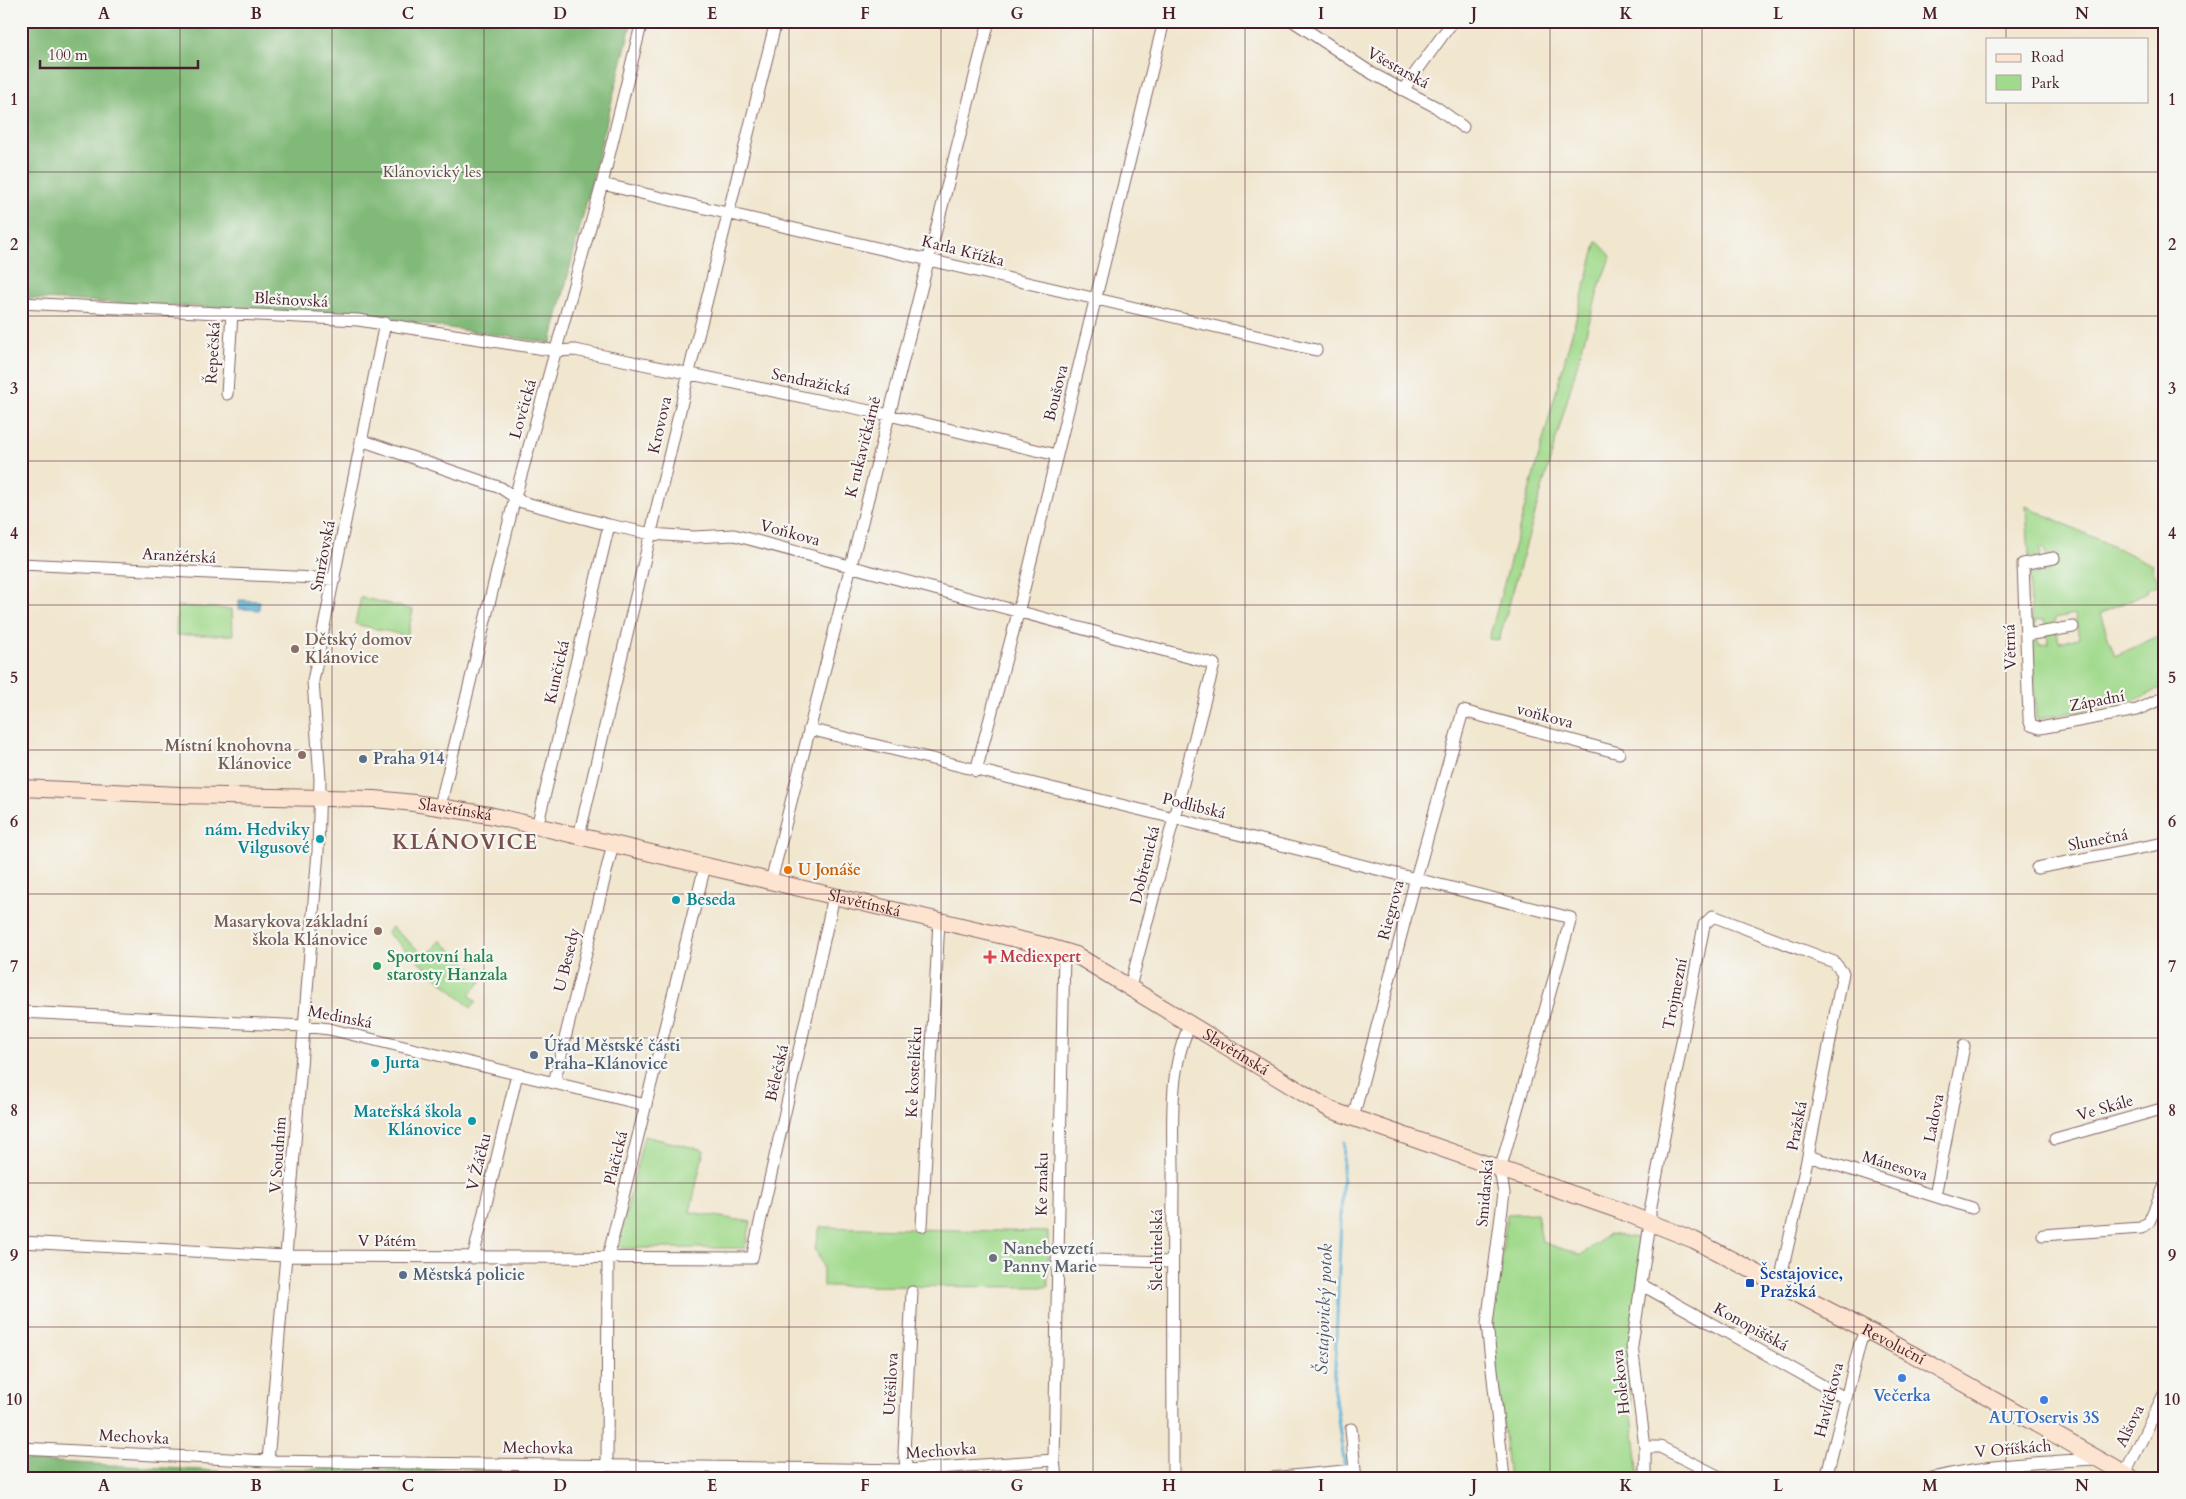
<svg xmlns="http://www.w3.org/2000/svg" width="2186" height="1499" font-family="Cardo,serif">
<style>
.green{fill:#a2da8d;stroke:#767c5c}
.forest{fill:#81ba78;stroke:#666c52}
.water{fill:#59b1d6;stroke:#526880}
.lines{fill:none;stroke-linecap:round;stroke-linejoin:round}
.stream{stroke:#59b1d6;stroke-width:3}
.street-casing{stroke:#846564;stroke-width:13}
.secondary-casing{stroke:#846564;stroke-width:18}
.street{stroke:#fff;stroke-width:11}
.secondary{stroke:#fde4d1;stroke-width:16}
.grid{fill:none;stroke:#4a1f2b;stroke-width:1;stroke-opacity:0.55}
.education-dot{fill:#8d6e63;stroke:#f6f6f2;stroke-width:2}
.service-dot{fill:#5c6f8a;stroke:#f6f6f2;stroke-width:2}
.culture-dot{fill:#0f9aa8;stroke:#f6f6f2;stroke-width:2}
.food-dot{fill:#e8710a;stroke:#f6f6f2;stroke-width:2}
.health-dot{fill:#e0444e;stroke:#f6f6f2;stroke-width:2}
.leisure-dot{fill:#2e9e5b;stroke:#f6f6f2;stroke-width:2}
.worship-dot{fill:#6b7280;stroke:#f6f6f2;stroke-width:2}
.transit-dot{fill:#1a4fb4;stroke:#f6f6f2;stroke-width:2}
.shop-dot{fill:#3f7fe0;stroke:#f6f6f2;stroke-width:2}
.labels{text-anchor:middle;dominant-baseline:central;stroke-width:4.5;stroke-linejoin:round;paint-order:stroke}
.street-label{font-size:16px;fill:#4a1f2b;stroke:#f6f6f2}
.park-label{font-size:16px;fill:#604e44;stroke:#f6f6f2}
.education-label{font-size:16px;font-weight:bold;fill:#785e54;stroke:#f6f6f2;text-anchor:end}
.service-label{font-size:16px;font-weight:bold;fill:#4e5e75;stroke:#f6f6f2;text-anchor:start}
.culture-label{font-size:16px;font-weight:bold;fill:#0d838f;stroke:#f6f6f2;text-anchor:end}
.food-label{font-size:16px;font-weight:bold;fill:#c56008;stroke:#f6f6f2;text-anchor:start}
.leisure-label{font-size:16px;font-weight:bold;fill:#27864d;stroke:#f6f6f2;text-anchor:start}
.health-label{font-size:16px;font-weight:bold;fill:#be3a42;stroke:#f6f6f2;text-anchor:start}
.worship-label{font-size:16px;font-weight:bold;fill:#5b616d;stroke:#f6f6f2;text-anchor:start}
.transit-label{font-size:16px;font-weight:bold;fill:#164399;stroke:#f6f6f2;text-anchor:start}
.shop-label{font-size:16px;font-weight:bold;fill:#366cbe;stroke:#f6f6f2}
.water-label{font-size:18px;font-style:italic;fill:#4f5267;stroke:#f6f6f2}
.district-label{font-size:21px;font-weight:bold;letter-spacing:1px;fill:#7a504d;stroke:#f6f6f2}
.neatline{fill:none;stroke:#4a1f2b;stroke-width:2}
.grid-label{font-size:16px;text-anchor:middle;font-weight:bold;fill:#4a1f2b}
</style>
<rect width="100%" height="100%" fill="#f6f6f2"/>
<filter id="ink" filterUnits="userSpaceOnUse"><feTurbulence type="fractalNoise" baseFrequency=".02" numOctaves="2"/><feDisplacementMap in="SourceGraphic" scale="10" xChannelSelector="R" yChannelSelector="G"/><feConvolveMatrix kernelMatrix="1 2 1 2 8 2 1 2 1" color-interpolation-filters="sRGB"/></filter>
<filter id="wash" filterUnits="userSpaceOnUse"><feTurbulence type="fractalNoise" baseFrequency=".0096" numOctaves="4" result="noise"/><feDisplacementMap in="SourceGraphic" scale="20" xChannelSelector="R" yChannelSelector="G"/><feGaussianBlur stdDeviation="1.12" result="paint"/><feColorMatrix in="noise" values="0 0 0 0 0 0 0 0 0 0 0 0 0 0 0 0 0 1.4 0 .05"/><feComposite in="paint" operator="in"/></filter>
<g filter="url(#wash)">
<rect width="100%" height="100%" fill="#f1e6ce"/>
<path class="green" d="M1597,241l14,15 -10,25 -102,359 -10,-1z
M2026,506l127,59 -1,3 8,16 -13,5v3l-47,22 15,42 50,-23v53l-34,16 -95,17 -4,-79 5,-4 2,9 9,-1 -1,-10 10,-2 2,10 20,-4 -4,-24 -20,4 1,9 -10,2 -2,-9 -9,1 1,9 -4,-3 -3,-58 3,-4 2,9 14,-2v-3l10,-3 -2,-11 -10,2 -2,-9h-4l1,8 -12,2z
M361,597l52,13 -6,26 -52,-12z
M177,606l55,3 1,26h-57z
M392,927l34,30 14,-17 44,38 -15,17 7,6 -5,7 -84,-75z
M644,1136l60,14 -14,62 61,10 -6,26h-123l-4,-3z
M1537,1213l5,29 39,13 28,-21 35,5 -17,130 12,109h-130l-17,-147 15,-117z
M820,1227l228,5v55l-225,-1v-19l-8,-19z"/>
<path class="forest" d="M21,21h611l-81,322 -190,-28 -340,-17z
M21,1460l232,13 31,-4h76l542,7 -881,2z"/>
<path class="water" d="M239,600l21,1 -1,9 -20,-1z"/>
<g class="lines">
<path class="stream" d="M1344,1142l-10,250 11,76"/>
</g>
</g>
<g filter="url(#ink)">
<g class="lines">
<defs>
<path id="street" d="M1293,21l80,53 63,33 27,20
M1403,90l50,-69
M602,184l714,166
M21,303l337,17 199,31 18,-1 314,65 168,40
M227,394l5,-81
M361,440l140,48 21,14 87,23 42,9 43,3 40,-2 480,129 -84,323
M2054,558l-31,6 6,154 2,7 9,3 97,-18 28,-13
M21,564l314,15
M2026,635l47,-8
M809,729l365,89 397,100 -71,252 4,23 -17,131 17,154
M976,771l42,-158 146,-592
M440,806l75,-309 87,-313 40,-163
M537,827l72,-302
M579,836l111,-468 86,-347
M2037,868l128,-25
M771,881l218,-860
M21,1012l283,14 25,3 317,76
M554,1083l59,-239
M1353,1118l63,-240 47,-167 156,42
M2055,1139l110,-31
M1808,1156l164,52
M1935,1196l29,-150
M922,1226l17,-305
M2043,1235l98,-7 8,-6 16,-37
M21,1242l265,14 466,2 82,-362
M473,1258l44,-184
M1057,1259l115,3
M1642,1285l203,113
M1351,1429l4,41
M1645,1447h15l62,31
M21,1448l247,13 640,9 146,-10
M268,1461l18,-205 32,-405 2,-72 -7,-98 72,-358
M607,1465l1,-208 97,-391
M2125,1474l40,-82
M908,1477l-4,-24 8,-161
M1056,1478l-2,-18 10,-509
M1173,1478c0,-96 -1,-193 0,-289 1,-53 -7,-116 17,-164
M1271,1478l84,-8 1,8
M1645,1478v-31l-13,-101 18,-123v-12l54,-286 9,-9 121,46 9,11 -35,183 -29,129
M1826,1478l34,-135 5,-12
M1932,1478c55,-13 109,-16 164,-19"/>
<g id="secondary">
<path id="s1" d="M21,788l158,7 196,4 39,4 75,12 553,130 34,10 255,155 287,100 76,30 220,115 218,123"/>
</g>
</defs>
<use href="#street" class="street-casing"/>
<use href="#secondary" class="secondary-casing"/>
<use href="#street" class="street"/>
<use href="#secondary" class="secondary"/>
</g>
</g>
<path class="grid" d="M180,21v1457M332,21v1457M484,21v1457M636,21v1457M789,21v1457M941,21v1457M1093,21v1457M1245,21v1457M1397,21v1457M1550,21v1457M1702,21v1457M1854,21v1457M2006,21v18M2006,101v1377M21,172h2144M21,316h2144M21,461h2144M21,605h2144M21,750h2144M21,894h2144M21,1038h2144M21,1183h2144M21,1327h2144"/>
<g class="education-dot">
<circle cx="295" cy="649" r="5"/>
<circle cx="302" cy="755" r="5"/>
<circle cx="378" cy="931" r="5"/>
</g>
<g class="service-dot">
<circle cx="363" cy="759" r="5"/>
<circle cx="534" cy="1055" r="5"/>
<circle cx="403" cy="1275" r="5"/>
</g>
<g class="culture-dot">
<circle cx="320" cy="839" r="5"/>
<circle cx="676" cy="900" r="5"/>
<circle cx="375" cy="1063" r="5"/>
<circle cx="472" cy="1121" r="5"/>
</g>
<circle class="food-dot" cx="788" cy="870" r="5"/>
<path class="health-dot" d="M987.5 949.5h5v5h5v5h-5v5h-5v-5h-5v-5h5z"/>
<circle class="leisure-dot" cx="377" cy="966" r="5"/>
<circle class="worship-dot" cx="993" cy="1258" r="5"/>
<rect class="transit-dot" x="1745" y="1278" width="10" height="10" rx="2.5"/>
<g class="shop-dot">
<circle cx="1902" cy="1378" r="5"/>
<circle cx="2044" cy="1400" r="5"/>
</g>
<g class="labels">
<g class="street-label">
<text transform="translate(1398 68) rotate(29)">Všestarská</text>
<text transform="translate(963 251) rotate(14)">Karla Křížka</text>
<text transform="translate(291 300) rotate(3)">Blešnovská</text>
<text transform="translate(213 353) rotate(-87)">Řepečská</text>
<text transform="translate(811 382) rotate(12)">Sendražická</text>
<text transform="translate(1056 393) rotate(-76)">Boušova</text>
<text transform="translate(523 409) rotate(-74)">Lovčická</text>
<text transform="translate(660 425) rotate(-77)">Krovova</text>
<text transform="translate(863 447) rotate(-76)">K rukavičkárně</text>
<text transform="translate(790 533) rotate(15)">Voňkova</text>
<text transform="translate(179 556) rotate(3)">Aranžérská</text>
<text transform="translate(323 556) rotate(-79)">Smržovská</text>
<text transform="translate(2010 647) rotate(-92)">Větrná</text>
<text transform="translate(557 672) rotate(-77)">Kunčická</text>
<text transform="translate(2097 701) rotate(-11)">Západní</text>
<text transform="translate(1545 716) rotate(15)">voňkova</text>
<text transform="translate(1194 806) rotate(14)">Podlibská</text>
<text stroke="none"><textPath href="#s1" startOffset="435">Slavětínská</textPath></text>
<text transform="translate(2098 840) rotate(-11)">Slunečná</text>
<text transform="translate(1145 865) rotate(-76)">Dobřenická</text>
<text stroke="none"><textPath href="#s1" startOffset="855">Slavětínská</textPath></text>
<text transform="translate(1391 910) rotate(-75)">Riegrova</text>
<text transform="translate(567 960) rotate(-76)">U Besedy</text>
<text transform="translate(1675 994) rotate(-79)">Trojmezní</text>
<text transform="translate(340 1017) rotate(11)">Medinská</text>
<text stroke="none"><textPath href="#s1" startOffset="1260">Slavětínská</textPath></text>
<text transform="translate(914 1072) rotate(-87)">Ke kostelíčku</text>
<text transform="translate(777 1073) rotate(-77)">Bělečská</text>
<text transform="translate(2105 1108) rotate(-16)">Ve Skále</text>
<text transform="translate(1934 1118) rotate(-79)">Ladova</text>
<text transform="translate(1797 1126) rotate(-79)">Pražská</text>
<text transform="translate(278 1155) rotate(-86)">V Soudním</text>
<text transform="translate(616 1158) rotate(-76)">Plačická</text>
<text transform="translate(479 1162) rotate(-76)">V Žáčku</text>
<text transform="translate(1895 1166) rotate(17)">Mánesova</text>
<text transform="translate(1042 1184) rotate(-89)">Ke znaku</text>
<text transform="translate(1485 1193) rotate(-85)">Smidarská</text>
<text x="387" y="1241">V Pátém</text>
<text transform="translate(1157 1250) rotate(-90)">Šlechtitelská</text>
<text transform="translate(1751 1327) rotate(29)">Konopišťská</text>
<text stroke="none"><textPath href="#s1" startOffset="1982">Revoluční</textPath></text>
<text transform="translate(1621 1382) rotate(-96)">Holekova</text>
<text transform="translate(891 1384) rotate(-87)">Utěšilova</text>
<text transform="translate(1829 1400) rotate(-76)">Havlíčkova</text>
<text transform="translate(2130 1426) rotate(-64)">Alšova</text>
<text transform="translate(134 1437) rotate(3)">Mechovka</text>
<text transform="translate(538 1448) rotate(1)">Mechovka</text>
<text transform="translate(2013 1449) rotate(-5)">V Oříškách</text>
<text transform="translate(941 1451) rotate(-4)">Mechovka</text>
</g>
<g class="park-label">
<text x="432" y="172">Klánovický les</text>
</g>
<g class="education-label">
<text x="305" y="640" text-anchor="start">Dětský domov<tspan x="305" dy="18">Klánovice</tspan></text>
<text x="292" y="746">Místní knohovna<tspan x="292" dy="18">Klánovice</tspan></text>
<text x="368" y="922">Masarykova základní<tspan x="368" dy="18">škola Klánovice</tspan></text>
</g>
<g class="service-label">
<text x="373" y="759">Praha 914</text>
<text x="544" y="1046">Úřad Městské části<tspan x="544" dy="18">Praha-Klánovice</tspan></text>
<text x="413" y="1275">Městská policie</text>
</g>
<g class="culture-label">
<text x="310" y="830">nám. Hedviky<tspan x="310" dy="18">Vilgusové</tspan></text>
<text x="686" y="900" text-anchor="start">Beseda</text>
<text x="385" y="1063" text-anchor="start">Jurta</text>
<text x="462" y="1112">Mateřská škola<tspan x="462" dy="18">Klánovice</tspan></text>
</g>
<g class="food-label">
<text x="798" y="870">U Jonáše</text>
</g>
<g class="leisure-label">
<text x="387" y="957">Sportovní hala<tspan x="387" dy="18">starosty Hanzala</tspan></text>
</g>
<g class="health-label">
<text x="1000" y="957">Mediexpert</text>
</g>
<g class="worship-label">
<text x="1003" y="1249">Nanebevzetí<tspan x="1003" dy="18">Panny Marie</tspan></text>
</g>
<g class="transit-label">
<text x="1760" y="1274">Šestajovice,<tspan x="1760" dy="18">Pražská</tspan></text>
</g>
<g class="shop-label">
<text x="1902" y="1396">Večerka</text>
<text x="2044" y="1418">AUTOservis 3S</text>
</g>
<g class="water-label">
<text transform="translate(1324 1309) rotate(-88)">Šestajovický potok</text>
</g>
<g class="district-label">
<text x="465" y="842">KLÁNOVICE</text>
</g>
</g>
<rect width="2186" height="1499" fill="none" stroke="#f6f6f2" stroke-width="55"/>
<rect x="1986" y="38" width="162" height="65" fill="#f6f6f2" stroke="#b1a0a2"/>
<rect x="1996" y="54" width="25" height="8" fill="#fde4d1" stroke="#b1a0a2"/>
<text x="2031" y="62" font-size="15" fill="#4a1f2b">Road</text>
<rect x="1996" y="75" width="25" height="15" fill="#a2da8d" stroke="#b1a0a2"/>
<text x="2031" y="88" font-size="15" fill="#4a1f2b">Park</text>
<path d="M40 60v8h158v-8" fill="none" stroke="#4a1f2b" stroke-width="2.5"/>
<text x="48" y="60" font-size="15" fill="#4a1f2b" stroke="#f6f6f2" stroke-width="4" paint-order="stroke">100 m</text>
<rect x="28" y="28" width="2130" height="1444" class="neatline"/>
<g class="grid-label">
<text x="104" y="19">A</text>
<text x="256" y="19">B</text>
<text x="408" y="19">C</text>
<text x="560" y="19">D</text>
<text x="712" y="19">E</text>
<text x="865" y="19">F</text>
<text x="1017" y="19">G</text>
<text x="1169" y="19">H</text>
<text x="1321" y="19">I</text>
<text x="1474" y="19">J</text>
<text x="1626" y="19">K</text>
<text x="1778" y="19">L</text>
<text x="1930" y="19">M</text>
<text x="2082" y="19">N</text>
<text x="14" y="105">1</text>
<text x="2172" y="105">1</text>
<text x="14" y="250">2</text>
<text x="2172" y="250">2</text>
<text x="14" y="394">3</text>
<text x="2172" y="394">3</text>
<text x="14" y="539">4</text>
<text x="2172" y="539">4</text>
<text x="14" y="683">5</text>
<text x="2172" y="683">5</text>
<text x="14" y="827">6</text>
<text x="2172" y="827">6</text>
<text x="14" y="972">7</text>
<text x="2172" y="972">7</text>
<text x="14" y="1116">8</text>
<text x="2172" y="1116">8</text>
<text x="14" y="1261">9</text>
<text x="2172" y="1261">9</text>
<text x="14" y="1405">10</text>
<text x="2172" y="1405">10</text>
<text x="104" y="1491">A</text>
<text x="256" y="1491">B</text>
<text x="408" y="1491">C</text>
<text x="560" y="1491">D</text>
<text x="712" y="1491">E</text>
<text x="865" y="1491">F</text>
<text x="1017" y="1491">G</text>
<text x="1169" y="1491">H</text>
<text x="1321" y="1491">I</text>
<text x="1474" y="1491">J</text>
<text x="1626" y="1491">K</text>
<text x="1778" y="1491">L</text>
<text x="1930" y="1491">M</text>
<text x="2082" y="1491">N</text>
</g>
</svg>
